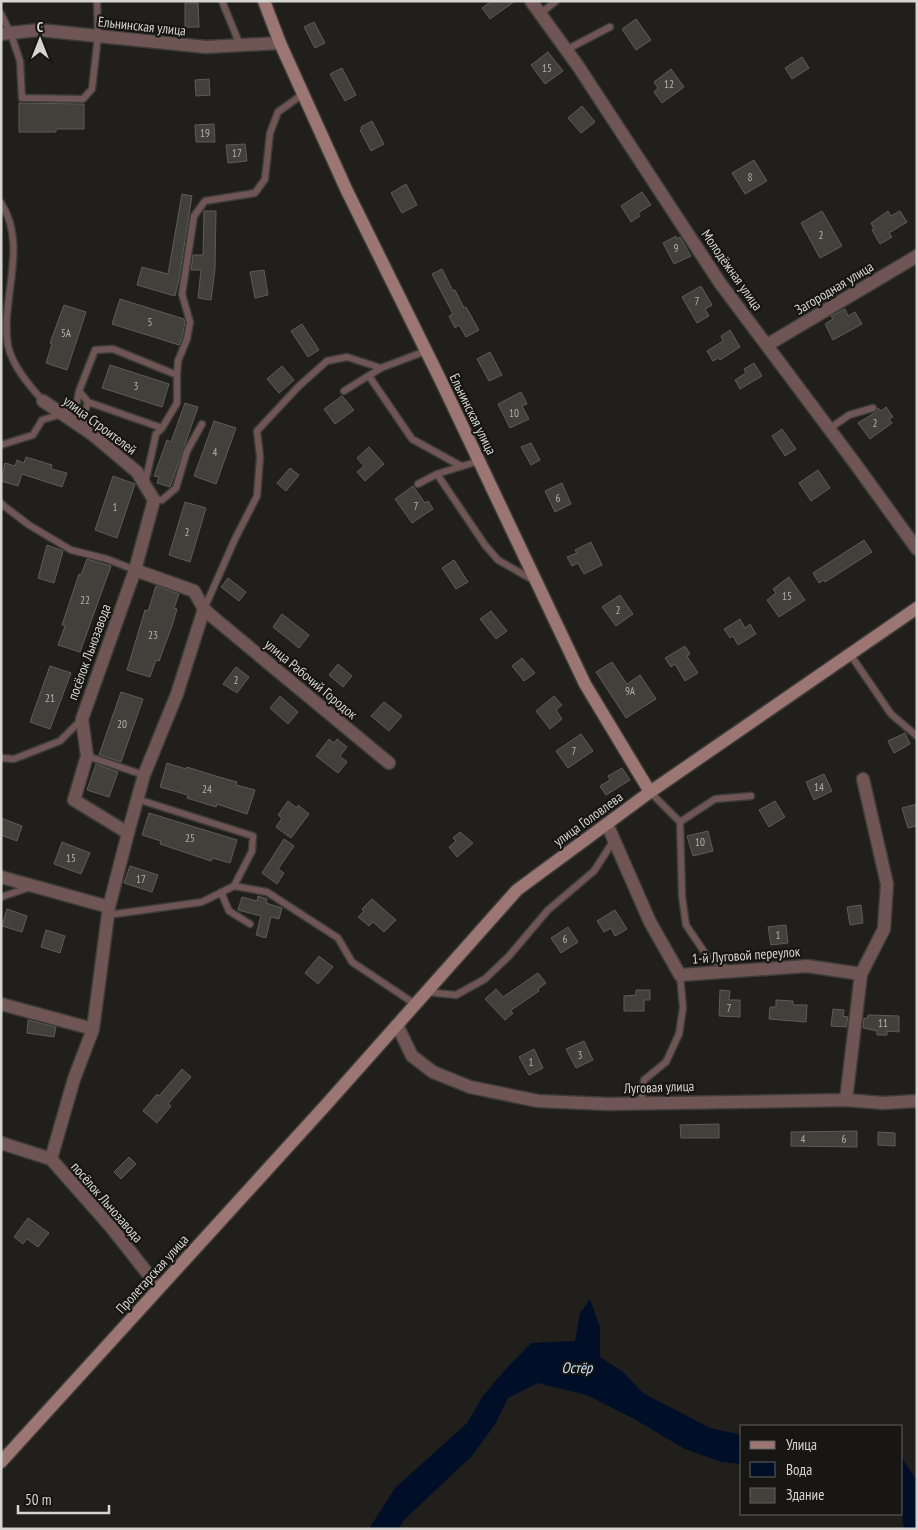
<svg xmlns="http://www.w3.org/2000/svg" width="918" height="1530" font-family="'PT Sans Narrow',sans-serif">
<style>
.water{fill:#000f27}
.building{fill:#41403b;stroke:#5d5c57}
.lines{fill:none;stroke-linecap:round;stroke-linejoin:round}
.lane-casing{stroke:#3d3c38;stroke-width:9}
.street-casing{stroke:#3d3c38;stroke-width:15}
.secondary-casing{stroke:#3d3c38;stroke-width:15}
.lane{stroke:#6f5654;stroke-width:6}
.street{stroke:#6f5654;stroke-width:12}
.secondary{stroke:#9c7673;stroke-width:12}
.labels{text-anchor:middle;dominant-baseline:central;stroke-width:4.5;stroke-linejoin:round;paint-order:stroke}
.number-label{font-size:11px;fill:#b1b0ac}
.street-label{font-size:14px;fill:#d6d5d2;stroke:#171612}
.water-label{font-size:15px;font-style:italic;fill:#cae1f9;stroke:#171612}
</style>
<rect width="100%" height="100%" fill="#201f1b"/>
<path class="water" d="M590,1299l10,28v30l22,14 21,22 67,35 32,7v29l-20,-2 -37,-13 -51,-30 -47,-24 -49,-12 -30,15 -12,25 -24,33 -68,64 -6,9h-29l26,-41 72,-65 16,-27 20,-24 28,-29 44,-2 5,-28z
M902,1458l15,23v48h-13l-2,-16z"/>
<path class="building" d="M492,1h23l-25,18 -8,-11z
M185,3h13l1,24h-14z
M636,19l15,21 -15,10 -14,-21z
M314,22l11,21 -10,5 -11,-21z
M548,52l15,19 -18,13 -14,-19z
M802,57l7,11 -17,11 -7,-11z
M342,68l14,27 -11,6 -15,-27z
M671,69l13,18 -22,16 -8,-11 4,-4 -4,-6z
M209,79l1,16 -14,1 -1,-16z
M19,103l65,1v25h-28v3h-37z
M582,106l13,16 -14,11 -13,-15z
M372,121l12,23 -13,7 -11,-21 2,-1 -1,-2z
M214,124l1,18h-19l-1,-17z
M245,144l2,17 -19,2 -2,-18z
M754,160l13,21 -22,13 -13,-21z
M406,184l11,21 -15,8 -11,-20z
M642,192l9,13 -13,8 2,3 -9,6 -10,-16z
M182,194l10,2 -13,83 -4,17 -38,-11 5,-18 26,7z
M204,211h12l-1,58 -4,31 -13,-2 3,-28h-10l2,-15h10z
M822,211l20,35 -22,12 -19,-35z
M888,211l3,5 9,-5 7,11 -18,11 3,4 -12,7 -8,-14 2,-1 -3,-6z
M676,236l1,3 3,-2 11,19 -17,8 -11,-21z
M442,269l11,22 2,-1 9,18 2,-1 13,23 -13,7 -7,-12 -4,3 -6,-12 4,-2 -21,-40z
M264,270l4,25 -13,3 -5,-26z
M701,286l11,19 -7,4 4,7 -12,7 -15,-26z
M120,299l64,20 1,3 -3,16 -3,7 -67,-21z
M64,305l22,7 -19,58 -21,-7 6,-19 -2,-1z
M845,309l3,7 7,-4 7,12 -29,16 -8,-16 8,-5 -2,-3z
M302,324l17,26 -11,7 -17,-26z
M730,330l10,17 -20,13 -2,-2 -5,3 -6,-10 16,-10 -2,-5z
M490,352l12,23 -13,6 -12,-22z
M754,363l8,13 -22,13 -5,-9 11,-7 -2,-4z
M110,365l59,19 -7,23 -60,-19z
M282,366l12,14 -15,13 -12,-14z
M521,392l6,12 -5,2 7,13 -19,9 -12,-24z
M342,396l12,14 -19,14 -11,-15z
M185,403l13,4 -28,80 -13,-4 2,-6 -5,-1 13,-36 4,2z
M886,407l7,10 -4,2 3,4 -22,16 -12,-16 18,-11 2,-4 3,3z
M214,421l22,7 -20,56 -22,-8z
M782,429l14,20 -11,7 -13,-20z
M531,443l9,17 -9,5 -10,-18z
M369,447l15,17 -19,17 -8,-9 7,-6 -7,-8z
M26,457l26,8 -1,4 16,4 -5,14 -40,-13 -4,12 -17,-5 4,-18 10,3 2,-6 7,3z
M290,468l9,7 -13,16 -9,-8z
M818,470l12,18 -19,13 -12,-18z
M113,476l22,8 -18,54 -22,-8z
M562,483l9,21 -16,8 -10,-21z
M413,486l12,17 3,-2 5,8 -21,14 -17,-24z
M185,502l21,6 -16,54 -21,-7z
M864,540l8,12 -47,30 -1,-2 -5,3 -6,-10z
M591,542l11,23 -18,9 -6,-11 -6,3 -5,-9 10,-4 -2,-3z
M47,545l16,6 -9,32 -16,-5z
M87,559l24,7 -31,86 -22,-7 7,-19 -3,-1 17,-51 2,1z
M454,560l14,22 -12,7 -14,-21z
M789,577l16,23 -26,17 -12,-17 9,-7 -3,-4z
M228,578l18,14 -7,9 -18,-14z
M156,586l23,8 -5,14 3,1 -5,17 -13,35 -3,-1 -6,17 -23,-7 18,-60 3,1z
M620,595l13,19 -17,12 -14,-19z
M491,611l16,20 -11,8 -16,-20z
M282,614l27,21 -10,13 -26,-21z
M740,619l5,9 5,-4 6,10 -18,11 -5,-9 -3,2 -6,-9z
M685,646l5,8 -3,2 11,17 -13,8 -10,-17 -4,3 -6,-9z
M522,658l13,15 -11,8 -12,-15z
M612,662l15,22 13,-9 16,24 -30,19 -30,-46z
M338,664l14,12 -9,11 -14,-12z
M50,666l21,7 -21,56 -20,-7z
M236,667l13,10 -12,16 -14,-9z
M121,692l22,7 -22,63 -22,-7z
M280,696l18,16 -10,12 -18,-16z
M554,696l8,9 -6,5 6,9 -12,10 -14,-18z
M384,702l18,14 -13,15 -18,-15z
M905,733l5,11 -16,9 -6,-12z
M581,734l12,17 -25,17 -12,-17z
M329,739l5,4 3,-4 10,8 -7,9 7,6 -9,11 -22,-17z
M167,763l19,6 1,-2 32,10 18,5 -1,3 19,5 -8,24 -30,-10 -1,3 -10,-3 -19,-6 1,-3 -28,-8z
M96,764l22,8 -9,25 -22,-7z
M622,768l8,12 -24,15 -6,-9 10,-6 -2,-4z
M824,774l8,17 -18,9 -8,-18z
M288,801l9,7 1,-3 11,9 -18,24 -15,-11 6,-9 -4,-3z
M775,801l10,16 -16,10 -10,-17z
M917,804v22l-9,2 -6,-20z
M149,813l88,27 -7,23 -17,-5 -2,3 -51,-17 1,-3 -19,-6z
M1,818l21,8 -5,15 -16,-6z
M708,831l5,20 -20,5 -6,-20z
M460,832l13,11 -16,14 -8,-10 7,-6 -3,-3z
M284,839l10,7 -16,23 6,4 -7,11 -15,-11z
M62,842l28,11 -9,21 -27,-10z
M130,866l28,9 -6,17 -28,-9z
M258,896l9,3 -1,4 16,5 -3,11 -8,-2 -5,21 -10,-3 5,-19 -23,-6 4,-13 15,4z
M372,899l24,21 -12,12 -11,-10 -4,4 -11,-9 6,-6 -2,-2z
M861,905l2,18 -13,2 -3,-18z
M7,909l20,7 -5,16 -20,-6z
M615,910l12,19 -12,7 -4,-8 -7,4 -7,-11z
M786,925l2,18 -17,2 -3,-18z
M568,927l10,15 -17,11 -10,-15z
M46,930l19,6 -5,17 -19,-6z
M319,956l14,11 -15,17 -13,-11z
M538,973l8,10 -8,6 1,2 -29,20 3,2 -8,7 -20,-21 11,-10 7,8z
M636,990h14v10h-6v11h-20v-15l12,-1z
M720,990l10,1 -1,9h11v17l-21,-1z
M776,1000l17,1v4h14l-1,17 -37,-3 1,-12h6z
M833,1009l11,1 -1,6 5,1 -2,10 -15,-1z
M868,1015l31,1v16l-12,-1v4h-10v-4l-14,-3 1,-10 3,1z
M28,1020l28,7 -2,10 -27,-4z
M584,1041l9,19 -17,8 -10,-19z
M534,1049l9,19 -14,7 -10,-18z
M182,1069l9,8 -23,27 3,2 -14,17 -14,-12 14,-17 2,2z
M719,1124v14h-38l-1,-13z
M857,1131v16l-66,-1v-14z
M878,1132l17,1v13l-17,-1z
M129,1157l7,7 -15,15 -7,-7z
M28,1218l21,15 -11,14 -11,-8 -4,5 -9,-7z"/>
<g class="lines">
<defs>
<path id="lane" d="M222,1l18,44
M1,14l10,20 9,27 2,37 61,1 9,-10 6,-53 -1,-35
M540,14l16,-13
M566,50l44,-23
M1,203c28,43 -1,96 7,143 5,21 21,39 35,55
M177,375l1,-14 9,-22 3,-17 -8,-28 12,-78 11,-15 50,-8 10,-14 5,-46 8,-21 25,-18
M369,376l43,63 49,27
M344,391l37,-23
M88,402l-5,17 6,9
M829,429l20,-14 24,-7
M1,445l32,-10 9,-15 20,-6 14,-7 3,-16 16,-41 18,-1 64,26v28l-15,25 -74,-26 -9,-11
M437,474l48,71 13,15 35,20
M145,483l11,-49 6,-6
M418,484l19,-10 42,-13
M154,500h8l14,-12 11,-37 15,-27
M1,503l3,3 25,19 42,25 36,9 28,11
M204,609l31,-70 22,-43 3,-39 -3,-26 42,-45 28,-25 20,-4 34,11 45,-17
M850,654l41,60 26,22
M87,756l57,19
M1,758l13,1 46,-18 21,-21
M650,792l30,30
M234,886l33,6 71,46 14,24 63,42
M221,892l8,19 21,13
M1,897l30,-10
M108,915l94,-13 32,-16 18,-35 1,-15 -116,-37
M729,970l-22,-14 -21,-31 -4,-29 -2,-74 35,-23 36,-3
M426,992l30,3 29,-16 24,-23 39,-46 46,-39 20,-31
M641,1103l3,-23 22,-18 13,-28 4,-26 -3,-33"/>
<path id="street" d="M531,1l47,65 142,217 134,179 63,87
M1,34l38,-4 167,17 74,-4
M767,345l150,-89
M43,401l49,33 45,38 17,28 -19,70 59,21 10,18 10,9 175,145
M607,824l43,98 30,53 127,-9 54,8
M128,833l-54,-33 13,-44 -5,-37 53,-149
M1,877l108,30
M1,1004l92,25
M397,1025l15,31 21,16 37,15 68,14 70,3 238,-4 37,3 34,-2
M846,1100l15,-126 23,-45 3,-45 -24,-105
M1,1143l50,16
M159,1288l-48,-61 -60,-68 23,-80 19,-50 16,-122 19,-74 16,-58 33,-81 27,-85"/>
<path id="secondary" d="M264,1l16,42 67,148 94,190 144,303 65,108
M1,1462l324,-356 192,-216 133,-98 267,-184"/>
</defs>
<use href="#lane" class="lane-casing"/>
<use href="#street" class="street-casing"/>
<use href="#secondary" class="secondary-casing"/>
<use href="#lane" class="lane"/>
<use href="#street" class="street"/>
<use href="#secondary" class="secondary"/>
</g>
<g class="labels">
<g class="number-label">
<text x="547" y="68">15</text>
<text x="669" y="84">12</text>
<text x="205" y="133">19</text>
<text x="237" y="153">17</text>
<text x="750" y="177">8</text>
<text x="821" y="235">2</text>
<text x="676" y="248">9</text>
<text x="697" y="301">7</text>
<text x="150" y="322">5</text>
<text x="66" y="333">5А</text>
<text x="136" y="386">3</text>
<text x="514" y="413">10</text>
<text x="875" y="423">2</text>
<text x="215" y="452">4</text>
<text x="558" y="498">6</text>
<text x="416" y="506">7</text>
<text x="115" y="507">1</text>
<text x="187" y="532">2</text>
<text x="787" y="596">15</text>
<text x="85" y="600">22</text>
<text x="618" y="610">2</text>
<text x="153" y="635">23</text>
<text x="236" y="680">2</text>
<text x="630" y="691">9А</text>
<text x="50" y="698">21</text>
<text x="122" y="724">20</text>
<text x="574" y="751">7</text>
<text x="819" y="787">14</text>
<text x="207" y="789">24</text>
<text x="190" y="838">25</text>
<text x="700" y="842">10</text>
<text x="71" y="858">15</text>
<text x="141" y="879">17</text>
<text x="778" y="935">1</text>
<text x="565" y="939">6</text>
<text x="729" y="1008">7</text>
<text x="883" y="1023">11</text>
<text x="580" y="1055">3</text>
<text x="531" y="1062">1</text>
<text x="803" y="1139">4</text>
<text x="844" y="1139">6</text>
</g>
<g class="street-label">
<text transform="translate(142 26) rotate(6)">Ельнинская улица</text>
<text transform="translate(732 270) rotate(55)">Молодёжная улица</text>
<text transform="translate(834 288) rotate(-31)">Загородная улица</text>
<text transform="translate(473 414) rotate(64)">Ельнинская улица</text>
<text transform="translate(100 425) rotate(37)">улица Строителей</text>
<text transform="translate(89 652) rotate(-70)">посёлок Льнозавода</text>
<text transform="translate(311 679) rotate(40)">улица Рабочий Городок</text>
<text transform="translate(588 819) rotate(-36)">улица Головлева</text>
<text transform="translate(746 955) rotate(-4)">1-й Луговой переулок</text>
<text transform="translate(659 1087) rotate(-2)">Луговая улица</text>
<text transform="translate(107 1202) rotate(49)">посёлок Льнозавода</text>
<text transform="translate(152 1274) rotate(-48)">Пролетарская улица</text>
</g>
<g class="water-label">
<text x="577" y="1367">Остёр</text>
</g>
</g>
<rect width="918" height="1530" fill="none" stroke="#d6d5d2" stroke-width="5"/>
<rect x="740" y="1425" width="162" height="90" fill="#171612" stroke="#63625f"/>
<rect x="750" y="1441" width="25" height="8" fill="#9c7673" stroke="#63625f"/>
<text x="786" y="1450" font-size="15" fill="#d6d5d2">Улица</text>
<rect x="750" y="1462" width="25" height="15" fill="#000f27" stroke="#63625f"/>
<text x="786" y="1475" font-size="15" fill="#d6d5d2">Вода</text>
<rect x="750" y="1488" width="25" height="15" fill="#41403b" stroke="#63625f"/>
<text x="786" y="1500" font-size="15" fill="#d6d5d2">Здание</text>
<g transform="translate(40 40)" stroke="#171612" stroke-width="4" paint-order="stroke">
<path d="M0-4L9 19L0 12L-9 19Z" fill="#d6d5d2"/>
<text y="-8" font-size="14" font-weight="bold" text-anchor="middle" fill="#d6d5d2">С</text>
</g>
<path d="M18 1505v8h91v-8" fill="none" stroke="#d6d5d2" stroke-width="2.5"/>
<text x="25" y="1505" font-size="15" fill="#d6d5d2" stroke="#171612" stroke-width="4" paint-order="stroke">50 m</text>
</svg>
